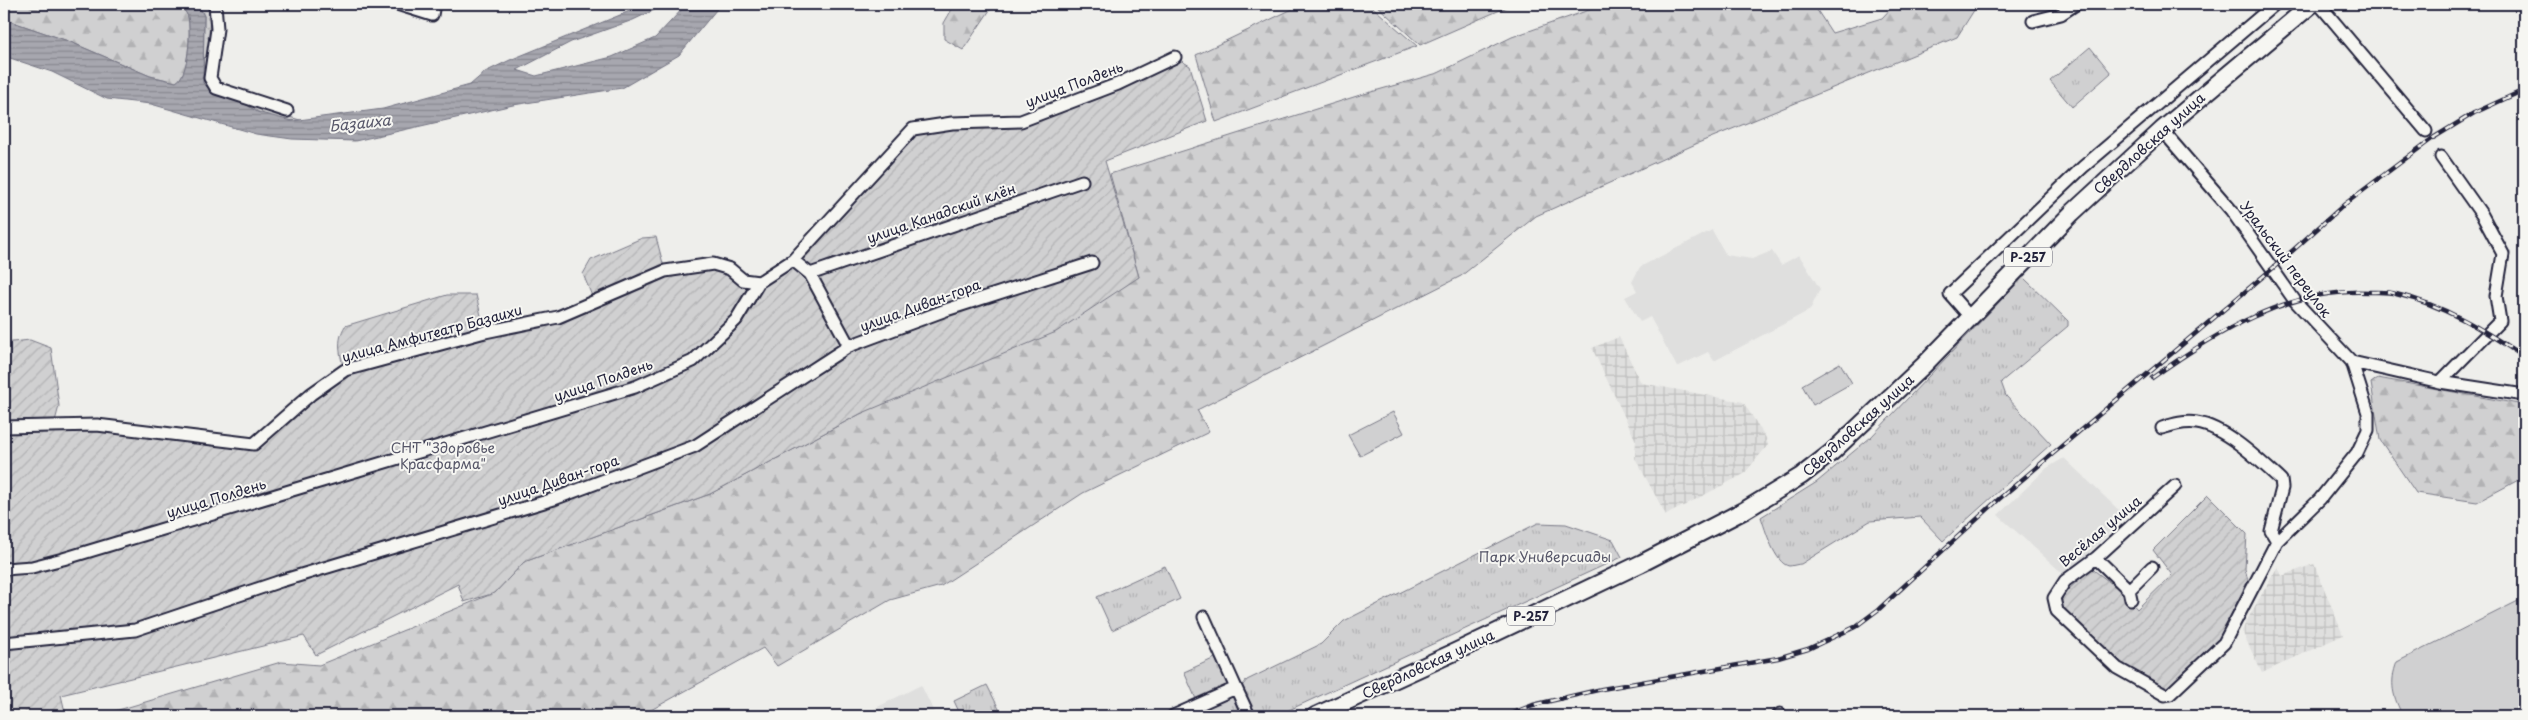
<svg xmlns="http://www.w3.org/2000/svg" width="2528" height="720" font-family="'Playpen Sans',sans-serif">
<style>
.built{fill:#dfdfde}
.industrial{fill:url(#industrial-grid)}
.grass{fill:url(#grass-dots);stroke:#797986}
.forest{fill:url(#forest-firs);stroke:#797986}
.park{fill:url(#park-tufts);stroke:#797986}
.garden{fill:url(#garden-furrows);stroke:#797986}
.pitch{fill:#d0d0d1;stroke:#797986}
.water{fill:url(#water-rules);stroke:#727281}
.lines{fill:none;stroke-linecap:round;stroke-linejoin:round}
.minor-casing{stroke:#22223b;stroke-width:15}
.highway-casing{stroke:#22223b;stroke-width:20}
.minor{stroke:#f6f6f2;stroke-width:11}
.highway{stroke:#f6f6f2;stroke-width:16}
.rail-casing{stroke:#22223b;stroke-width:4.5}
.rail{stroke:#f6f6f2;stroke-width:2.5;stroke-dasharray:8;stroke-linecap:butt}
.labels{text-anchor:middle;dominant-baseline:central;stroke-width:4;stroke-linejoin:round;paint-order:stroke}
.shield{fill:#f6f6f2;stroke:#626272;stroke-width:1}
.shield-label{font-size:12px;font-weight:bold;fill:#22223b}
.street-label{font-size:14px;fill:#22223b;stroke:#f6f6f2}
.park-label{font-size:14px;fill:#565668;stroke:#f6f6f2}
.water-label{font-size:15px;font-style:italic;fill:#575769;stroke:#f6f6f2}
</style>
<defs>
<pattern id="industrial-grid" width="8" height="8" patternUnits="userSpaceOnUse" patternTransform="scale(1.25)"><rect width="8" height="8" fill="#dfdfde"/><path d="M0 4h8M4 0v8" fill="none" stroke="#bfbfbf"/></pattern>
<pattern id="grass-dots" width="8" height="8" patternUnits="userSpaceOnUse" patternTransform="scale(1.25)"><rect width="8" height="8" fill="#d0d0d1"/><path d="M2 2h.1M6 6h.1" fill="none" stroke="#b2b2b4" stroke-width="1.8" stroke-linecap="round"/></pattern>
<pattern id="forest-firs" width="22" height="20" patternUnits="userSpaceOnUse" patternTransform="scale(1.25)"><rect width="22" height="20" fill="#d0d0d1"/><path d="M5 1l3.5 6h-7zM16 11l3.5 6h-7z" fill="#b2b2b4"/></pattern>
<pattern id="park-tufts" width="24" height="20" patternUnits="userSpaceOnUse" patternTransform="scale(1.25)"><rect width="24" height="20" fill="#d0d0d1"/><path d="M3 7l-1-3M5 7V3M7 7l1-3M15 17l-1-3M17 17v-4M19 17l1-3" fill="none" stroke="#b2b2b4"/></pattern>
<pattern id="garden-furrows" width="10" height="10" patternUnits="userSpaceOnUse" patternTransform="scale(1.25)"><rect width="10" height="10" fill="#d0d0d1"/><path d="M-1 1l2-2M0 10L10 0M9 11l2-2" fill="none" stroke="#b2b2b4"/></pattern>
<pattern id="water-rules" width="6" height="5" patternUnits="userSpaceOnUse" patternTransform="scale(1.25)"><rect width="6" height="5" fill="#a7a7af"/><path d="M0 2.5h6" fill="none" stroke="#888890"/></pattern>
</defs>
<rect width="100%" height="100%" fill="#eeeeeb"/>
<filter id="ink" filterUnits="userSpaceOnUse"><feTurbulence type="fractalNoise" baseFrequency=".02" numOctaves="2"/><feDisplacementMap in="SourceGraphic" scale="10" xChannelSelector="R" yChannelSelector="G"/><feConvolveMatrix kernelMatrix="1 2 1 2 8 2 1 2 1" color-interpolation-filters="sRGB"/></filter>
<g filter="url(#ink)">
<path class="built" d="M1712,230l14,25 26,4 20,-8 9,14 18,-10 21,34 -10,21 -96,51 -6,-9 -31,15 -27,-50 -10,5 -15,-25 12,-6 -5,-9 8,-15z
M2064,458l61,58 -57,58 -7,-2 -63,-57 49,-47z
M921,685l15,31h-76z"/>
<path class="industrial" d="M1619,337l22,46 102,19 23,36 2,7 -24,29 -78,41 -31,-57 1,-17 -44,-93z
M2314,564l29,71 -81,38 -20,-42 4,-9 32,-56 4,10z"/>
<path class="grass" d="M198,4h9c6,23 -1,40 1,62 0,9 4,18 6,27l-11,-10 1,-67z
M247,105l53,15c-17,3 -39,-5 -53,-15z"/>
<path class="forest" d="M4,4h175c3,4 8,9 9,13 3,14 1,60 -12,65l-26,-6 -82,-35 -64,-22z
M955,4h39l-31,46 -19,-11v-16z
M1303,4h66l48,42 -201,76 -20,-67z
M1375,4h139l-94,41z
M1606,4h207l19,29 50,-15 13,-14h83l-21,33 -259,106 -162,73 -75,60 -264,134 12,22 -126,61 -142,93 -51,14 -113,66 -14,-18 -123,68h-542l183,-54 38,3 175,-72 30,-31 186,-68 150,-80 279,-137 -29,-103 247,-78 81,-23 74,-36z
M2378,378l146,27v72l-47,25 -61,-9 -36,-53 -9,-57z"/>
<path class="park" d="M2090,47l21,26 -39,34 -22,-26z
M2023,277l45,44v5l-67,56 5,14 45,48 -108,97 -23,-24 -50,4 -69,43c-3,0 -9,2 -12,2 -14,-2 -24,-37 -28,-49l56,-35 54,-45z
M1538,523l28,1 47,16 9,17 -346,159h-87l45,-20 13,-16 74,-36 23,-23z
M1165,566l15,33 -68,31 -15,-33z
M1215,658l13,27 -32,14 -12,-27z
M987,685l14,28 -8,3h-32l-7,-15z"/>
<path class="garden" d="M1175,57l15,9 17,55 -102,40 34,116 -83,55 -196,82 -150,80 -186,68 -29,31 -31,9 -6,-18 -142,71 -12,-19 -243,59 5,21h-62v-373l26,-3 21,8 8,58 -5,19 200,19 90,-74c-4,-16 -8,-29 1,-44l102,-31h29l9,37 73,-15 36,-16 -11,-27 8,-14 51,-22 14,-1 9,34 48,-7 46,18 34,-22 120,-131 108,-8z
M2208,495l39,39 -2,35 3,11 -30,61 -46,44 -9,3 -39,-23 -64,-57 3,-13 28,-27 29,22 17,19 35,-34 -19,-25z"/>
<path class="pitch" d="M1840,363l12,20 -39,22 -11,-20z
M1393,412l11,21 -44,23 -12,-21z
M2524,598v118h-121c-10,-19 -14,-33 -6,-54z"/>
<path class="water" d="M179,4h19l6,12 -1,67 11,10 33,12 10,7 34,9 92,-12 87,-24 15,-13 25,-12 137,-56h20l-34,16 -62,22 -54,28 19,6 76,-19 43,-19 32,-34h34l-42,51 -57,33 -109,17 -158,36 -63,-2 -36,-5 -105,-30 -44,-5 -55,-27 -48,-16v-37l64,22 82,35 26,6c13,-6 15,-52 12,-65 -1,-4 -6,-9 -9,-13z"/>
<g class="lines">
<defs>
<path id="minor" d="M215,4l2,25 -7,49 6,10 71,23
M397,4l35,11 2,-11
M2319,4l107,127
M2033,21l28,-7 15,-10
M2162,130l69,80 64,91 57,61 88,20 84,13
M793,260l17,14 39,72
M810,274l272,-93
M1970,317l-20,-23 133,-127 192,-163
M2440,382l60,-61 -4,-25 7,-42 -21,-39 -41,-58
M4,427l93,-2 157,19 57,-50 34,-24 140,-38 73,-15 107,-46 48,-7 17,5 13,11 16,2
M2162,428c12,-4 23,-7 35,-5 28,4 63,38 84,57l1,8 -11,43 6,10
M2175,486l-79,72 -31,23 -11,17 3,13 60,57 48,27 5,-1 54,-51 53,-102 43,-42 37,-46 11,-23v-17l-16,-51
M2096,558l33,32 2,9
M4,569l28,-2 31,-8 572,-172 58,-26 43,-41 23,-38 34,-22 120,-131 39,-6 69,-2 97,-37 57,-27
M2129,590l23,-23
M4,643l131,-13 146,-49 273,-82 141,-53 154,-100 97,-36 146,-47
M1236,688l13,28
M1173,716l63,-28 -32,-71
M1778,716l2,-2"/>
<path id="highway" d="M1315,716l142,-65 185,-88 103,-53 56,-34 31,-24 92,-87 148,-152 90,-83 150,-126"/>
</defs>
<use href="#minor" class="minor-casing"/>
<use href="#highway" class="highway-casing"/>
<use href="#minor" class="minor"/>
<use href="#highway" class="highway"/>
<defs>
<path id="rail" d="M2152,378c63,-45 137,-91 218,-86 8,0 18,-1 26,2 48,11 88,36 128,63
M1505,716l28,-11 69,-16 176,-31 30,-9 47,-22 24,-18 120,-110 274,-231 72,-64 88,-66 41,-25 50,-23"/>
</defs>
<use href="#rail" class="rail-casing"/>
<use href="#rail" class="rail"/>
</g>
</g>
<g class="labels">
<g class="shield">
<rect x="2004" y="247.5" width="48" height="19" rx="4"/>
<rect x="1507" y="606.5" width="48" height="19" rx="4"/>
</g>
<g class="shield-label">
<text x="2028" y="257">Р-257</text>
<text x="1531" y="616">Р-257</text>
</g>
<g class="street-label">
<text transform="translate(1074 84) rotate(-21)">улица Полдень</text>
<text transform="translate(2149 143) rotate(-42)">Свердловская улица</text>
<text transform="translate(941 213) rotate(-19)">улица Канадский клён</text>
<text transform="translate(2286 259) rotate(53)">Уральский переулок</text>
<text transform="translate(920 305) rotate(-20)">улица Диван-гора</text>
<text transform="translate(432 333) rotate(-15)">улица Амфитеатр Базаихи</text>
<text transform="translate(603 380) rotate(-19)">улица Полдень</text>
<text transform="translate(1858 425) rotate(-42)">Свердловская улица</text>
<text transform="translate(558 480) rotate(-19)">улица Диван-гора</text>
<text transform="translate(216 498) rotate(-17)">улица Полдень</text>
<text transform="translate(2100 531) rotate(-40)">Весёлая улица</text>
<text transform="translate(1428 664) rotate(-25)">Свердловская улица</text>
</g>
<g class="park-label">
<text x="443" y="447">СНТ "Здоровье<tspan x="443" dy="16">Красфарма"</tspan></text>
<text x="1545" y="556">Парк Универсиады</text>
</g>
<g class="water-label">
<text transform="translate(360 122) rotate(-6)">Базаиха</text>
</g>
</g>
<rect width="2528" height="720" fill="none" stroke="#f6f6f2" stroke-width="20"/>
<rect x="10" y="10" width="2508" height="700" fill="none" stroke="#22223b" stroke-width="2" filter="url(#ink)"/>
</svg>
